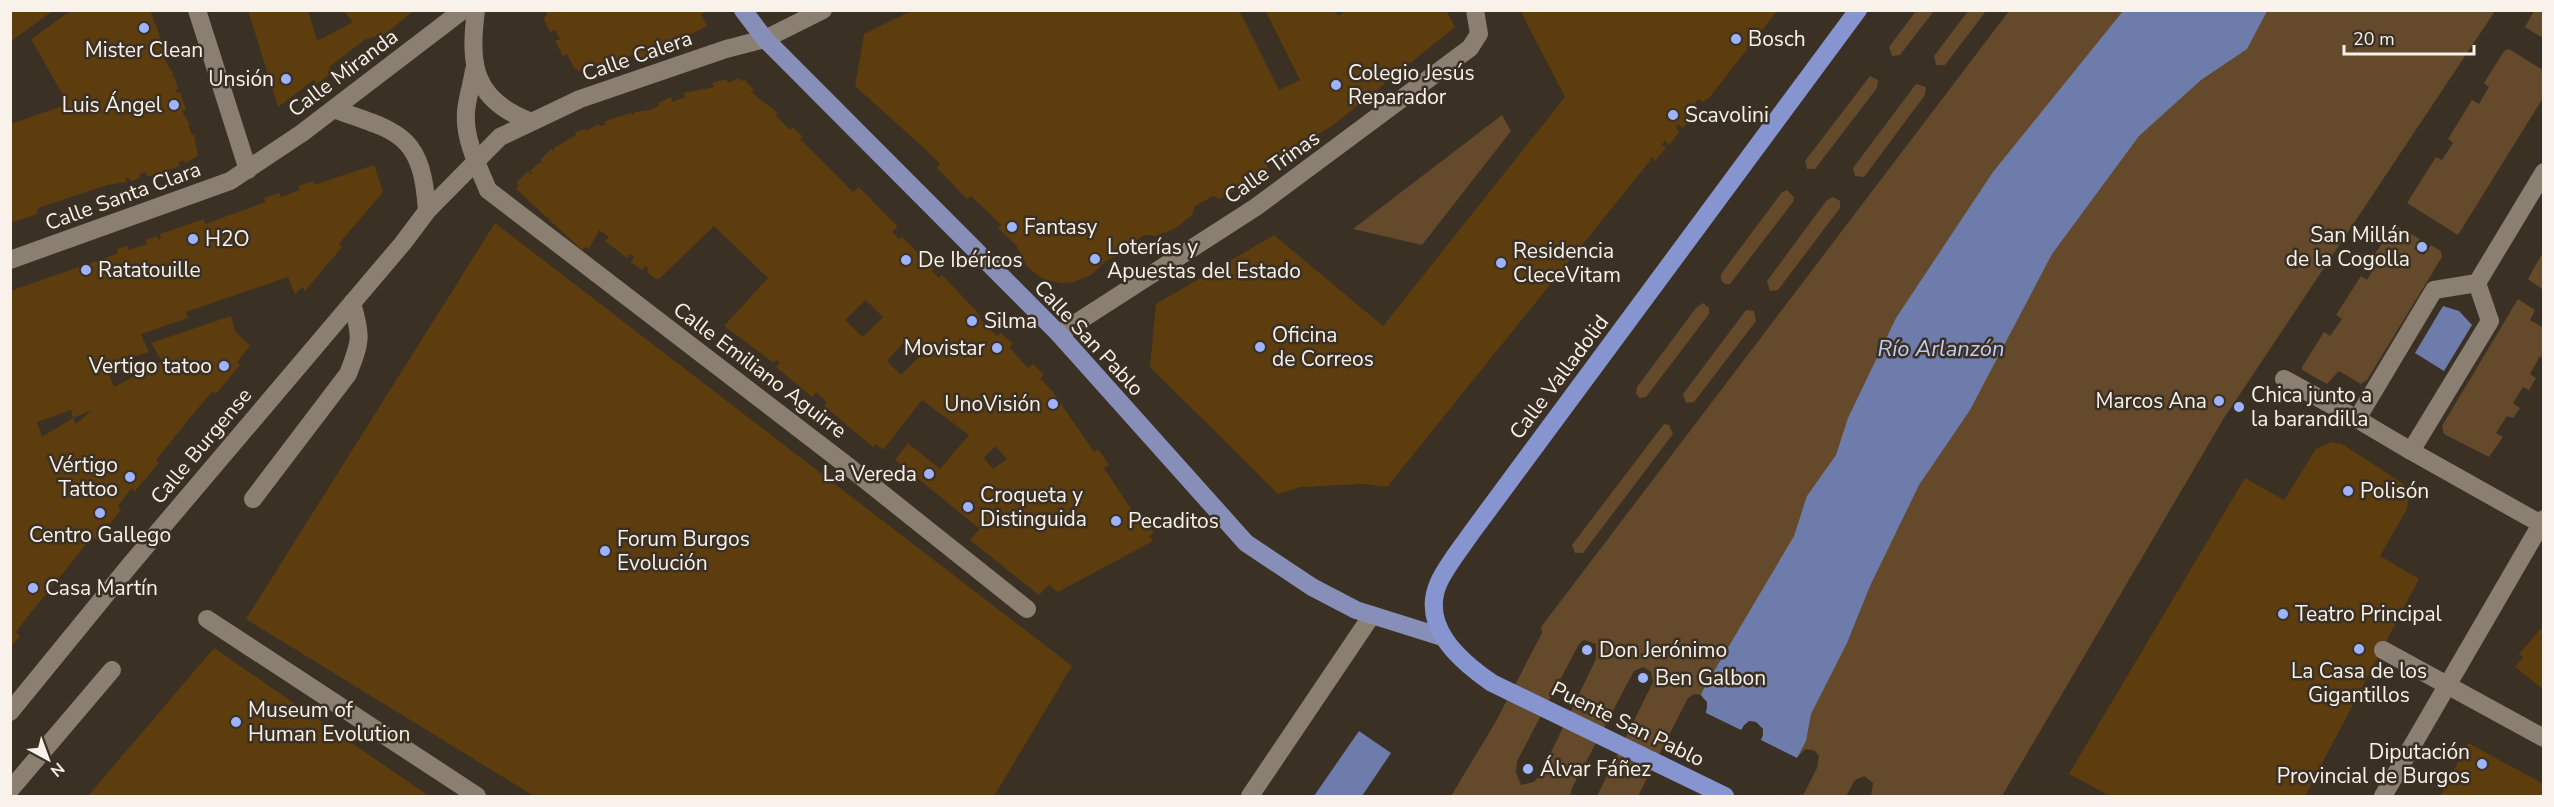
<svg xmlns="http://www.w3.org/2000/svg" width="2554" height="807" font-family="'Nunito Sans',sans-serif">
<style>
.green{fill:#644a2b;fill-rule:evenodd}
.water{fill:#6e7cac}
.pier{fill:#3a3024}
.building{fill:#5d3c0e;fill-rule:evenodd}
.lines{fill:none;stroke-linecap:round;stroke-linejoin:round}
.service{stroke:#8b7f72;stroke-width:18}
.pedestrian{stroke:#8b7f72;stroke-width:18}
.minor{stroke:#8b7f72;stroke-width:18}
.primary{stroke:#878fb8;stroke-width:18}
.trunk{stroke:#8694cf;stroke-width:18}
.poi-dot{fill:#9eb3fd;stroke:#3a3024;stroke-width:2}
.labels{text-anchor:middle;dominant-baseline:central;stroke-width:5;stroke-linejoin:round;paint-order:stroke}
.poi-label{font-size:21px;fill:#f9f2eb;stroke:#3a3024;text-anchor:start}
.street-label{font-size:21px;fill:#f9f2eb;stroke:#3a3024}
.water-label{font-size:22px;font-style:italic;fill:#beccf7;stroke:#3a3024}
</style>
<rect width="100%" height="100%" fill="#3a3024"/>
<path class="green" d="M1916,11h18l-34,44 -8,1 -3,-9z
M1968,11h18l-41,54h-9l-2,-9z
M2009,11h486l-271,407 -222,378h-131l2,-13 -9,-7 -9,4 -9,16h-43l14,-28 2,-12 -4,-5 -9,-2 -9,9 -34,-23 -7,-13 -12,3 -3,5 -34,-22 -6,-13 -7,-1 -6,4 -50,98h-41l56,-114 -2,-10 -8,-5 -9,4 -62,117 -2,8h-119l44,-73 47,-90 -1,-6zM1584,640l12,4v15l-56,116 -6,7 -13,3 -5,-13 1,-11 62,-117z
M2534,11h9v27l-18,-11z
M2509,49l34,21v28l-85,137 -51,-32 29,-46 6,3 11,-17 -5,-4 24,-39 7,4 10,-17 -5,-4 20,-32z
M1870,76l8,4 -1,8 -62,81h-8l-2,-8z
M1916,84l10,3 -1,8 -61,82 -9,-1 -2,-8z
M1502,115l9,16 -89,114 -69,-16z
M1787,190l7,7 -1,5 -63,82h-5l-4,-4v-6l61,-82z
M1833,197l7,4v7l-62,82 -8,1 -3,-10 60,-81z
M2395,225l25,14 -6,10 10,6 7,-10 10,6 1,6 -75,123 -6,4 -22,-13 -12,13 -25,-14v-3l22,-35 6,4 12,-17 -6,-4 25,-39 6,4 11,-18 -6,-4z
M2543,252v38l-15,-11z
M2518,299l17,11 -5,10 12,7 1,-2v32l-3,-1 -10,18 6,4 -7,12 -6,-3 -10,16 7,5 -7,10 -6,-2 -11,17 7,4 -14,20 -45,-23 -2,-8z
M1703,303l6,5v6l-63,83 -6,1 -4,-4 1,-7 59,-79z
M1746,310l8,1 2,10 -62,81 -8,1 -3,-9z
M1664,424l5,1 4,9 -90,119h-8l-3,-8z"/>
<path class="water" d="M2123,11h144l-20,38 -46,31 -62,56 -87,118 -82,156 -51,75 -49,101 -23,57 -36,71 -5,27 -9,17 -63,38 29,-61v-6l-7,-7 -7,-1 -5,4 -37,71h-41l41,-88v-6l-6,-7 2,-5 91,-154 13,-40 29,-41 12,-37 48,-100 97,-146z
M2443,306l16,5 13,14 -28,46 -29,-18z
M1359,731l32,22 -29,43h-48z"/>
<path class="pier" d="M1698,694l9,8 -1,11 35,17 8,-9 7,1 7,7 -2,11 36,18 8,-9 -25,47h-49l29,-61 -1,-8 -7,-3 -6,3 -36,69h-47l41,-88v-6z"/>
<path class="building" d="M10,10h44l-44,32z
M72,10h78l12,32 -4,1 4,2 3,10 -2,1 10,18 -2,4 3,-2 4,13 -3,2 1,2 4,-1 6,17 -4,2 8,14h-2l4,10 2,-1 4,22 -13,7 -1,-3 -6,2 2,4 -33,11 -2,-5 -6,2 1,4 -9,3 -2,-3h-4l2,4 -20,3 -69,23 -1,6 -27,9v-99l58,-20 -37,-65z
M248,10h60l9,31 36,-19 -10,-12h72l-30,24 -19,5 -37,28 4,5 -16,12 -3,-4 -36,27z
M545,10h163v1l-7,3 6,12 -35,18 -12,3 1,5 -26,7 -1,-4 -55,16 -5,-3 -7,-14 -4,2 -8,-15 5,-2 -5,-9 -5,2 -7,-14 4,-3z
M913,10h326l40,80 21,-10 -35,-70h70l3,6 10,-6h98l9,17 -123,99 -65,38 1,7 -48,28 -7,-3 -18,10 -3,9 -16,13 -20,8 -11,-1 -24,14 2,4 -16,7 -16,15 -18,7 -11,1 -17,-3 -17,-12 -12,-23 -18,-17 3,-3 -30,-29 -4,3 -30,-31 3,-4 -16,-16 -69,-62 9,-52z
M1520,10h258l-69,88 -6,4 -5,-3 -8,13 3,4 -10,12 -5,-4 -2,3 3,5 -10,13 -4,-5 -3,5 4,3 -11,13 -2,-4 -266,330 -23,-3 -63,3 -23,7 -128,-127 6,-63 118,-69 109,91 182,-229z
M739,78l2,4 3,-3 10,11 -3,2 27,21 -3,2 15,15 3,-3 10,10 -3,2 53,53 6,-5 39,40 -6,5 7,7 3,-2 32,32 -2,2 7,7 3,-3 39,41 -2,2 18,18 4,-3 12,11 -4,3 19,21 5,-4 11,11 -4,3 13,14 41,60 4,-3 11,16 -5,3 35,53 5,-4 10,16 -5,3 4,5 -95,51 -9,-7 -10,10 -69,-55 10,-11 -85,-69 13,-17 32,26 29,-34 -47,-35 -39,50 -7,-6 -3,3 -49,-41 3,-4 -11,-10 -4,5 -36,-30 4,-4 -4,-3 -2,3 -50,-37 44,-48 -54,-52 -54,52 -5,1 -8,-7 2,-3 -4,-3 -3,4 -11,-8 3,-5 -5,-3 -2,4 -22,-17 4,-4 -10,-7 -10,19 -3,-2 -4,3 -66,-61 3,-4 -3,-2 12,-12 2,4 3,-2 -3,-2 9,-8h4l-3,-3 11,-11 3,3v-4l22,-13 -1,-3 11,-3v2l13,-7 1,2 5,-1v-4l26,-8 1,3 3,-4 15,-2 9,-4 -1,-3 13,-6 1,5 13,-5 -1,-4 30,-6 -2,-4 14,-4 2,4zM866,300l17,17 -20,20 -18,-17zM905,341l15,15 -19,19 -14,-14zM995,446l12,13 -14,10 -9,-11z
M374,165l9,27 -41,48 -3,4 3,3 -37,44 -3,-4 -7,8 -7,-18 -102,35 2,6 -47,16 8,18 -43,14 8,21 48,-26 -11,-18 80,-27 4,15 15,15 -13,16 3,3 -24,29 -3,-3 -14,16 -43,53 3,3 -24,28 -4,-2 -3,4 -10,13 3,4 -24,30 -5,-3 -67,83 -9,12 4,4 -10,12v-357l104,-36 4,-2 -1,-4 11,-3 1,4 18,-6 -1,-4 11,-4 1,4 3,-2 -1,-4 44,-15 1,5 61,-22 -2,-4 15,-5 2,4 19,-7 -2,-4 15,-5 1,4zM71,410l2,8 19,-8 -16,14 -3,-6 -31,19 -5,-15z
M495,223l577,443 -78,130h-460l-288,-177z
M2331,442l11,2 62,40 5,12 -2,13 -27,47 39,23 -114,217h-195l-41,-22 176,-296 39,22 32,-51z
M2544,625v65l-29,-23 8,-10 -4,-3z
M214,648l215,148h-341z
M2468,743l76,41v12h-104z"/>
<g class="lines">
<path class="service" d="M474,70c-2,14 -7,28 -8,42 -2,27 12,54 22,78
M253,499l95,-125c13,-33 14,-37 4,-71
M10,790l102,-120"/>
<path class="pedestrian" d="M2477,283l13,38 -79,130 -54,-32 77,-129 43,-7 67,-111
M2284,379l73,40
M2411,451l130,73
M849,467l178,142
M207,619l270,177
M2383,650l161,88
M2383,796l161,-277"/>
<path class="minor" d="M197,10l51,160
M476,10c-7,55 -3,89 53,111
M333,109c67,23 89,25 94,102
M488,190l361,277
M10,260l220,-79 72,-48 161,-123
M1059,334l197,-127 214,-159 9,-14 -4,-24
M10,712l120,-147 273,-322 24,-32 73,-74 80,-38 146,-50 39,-10 58,-29
M1250,796l122,-181"/>
<path class="primary" d="M743,10l22,29 294,295 187,209 66,44 44,23 86,27"/>
<path class="trunk" d="M1725,796l-233,-113c-32,-22 -73,-57 -53,-101 8,-17 22,-34 33,-50l386,-522"/>
</g>
<g class="poi-dot">
<circle cx="144" cy="28" r="6"/>
<circle cx="1736" cy="39" r="6"/>
<circle cx="286" cy="79" r="6"/>
<circle cx="1336" cy="85" r="6"/>
<circle cx="174" cy="105" r="6"/>
<circle cx="1673" cy="115" r="6"/>
<circle cx="1012" cy="227" r="6"/>
<circle cx="193" cy="239" r="6"/>
<circle cx="2422" cy="247" r="6"/>
<circle cx="1095" cy="259" r="6"/>
<circle cx="906" cy="260" r="6"/>
<circle cx="1501" cy="263" r="6"/>
<circle cx="86" cy="270" r="6"/>
<circle cx="972" cy="321" r="6"/>
<circle cx="1260" cy="347" r="6"/>
<circle cx="997" cy="348" r="6"/>
<circle cx="224" cy="366" r="6"/>
<circle cx="2219" cy="401" r="6"/>
<circle cx="1053" cy="404" r="6"/>
<circle cx="2239" cy="407" r="6"/>
<circle cx="929" cy="474" r="6"/>
<circle cx="130" cy="477" r="6"/>
<circle cx="2348" cy="491" r="6"/>
<circle cx="968" cy="507" r="6"/>
<circle cx="100" cy="513" r="6"/>
<circle cx="1116" cy="521" r="6"/>
<circle cx="605" cy="551" r="6"/>
<circle cx="33" cy="588" r="6"/>
<circle cx="2283" cy="614" r="6"/>
<circle cx="2359" cy="649" r="6"/>
<circle cx="1587" cy="650" r="6"/>
<circle cx="1643" cy="678" r="6"/>
<circle cx="236" cy="722" r="6"/>
<circle cx="2482" cy="764" r="6"/>
<circle cx="1528" cy="769" r="6"/>
</g>
<g class="labels">
<g class="poi-label">
<text x="1748" y="39">Bosch</text>
<text x="144" y="50" text-anchor="middle">Mister Clean</text>
<text x="1348" y="73">Colegio Jesús<tspan x="1348" dy="24">Reparador</tspan></text>
<text x="274" y="79" text-anchor="end">Unsión</text>
<text x="162" y="105" text-anchor="end">Luis Ángel</text>
<text x="1685" y="115">Scavolini</text>
<text x="1024" y="227">Fantasy</text>
<text x="2410" y="235" text-anchor="end">San Millán<tspan x="2410" dy="24">de la Cogolla</tspan></text>
<text x="205" y="239">H2O</text>
<text x="1107" y="247">Loterías y<tspan x="1107" dy="24">Apuestas del Estado</tspan></text>
<text x="1513" y="251">Residencia<tspan x="1513" dy="24">CleceVitam</tspan></text>
<text x="918" y="260">De Ibéricos</text>
<text x="98" y="270">Ratatouille</text>
<text x="984" y="321">Silma</text>
<text x="1272" y="335">Oficina<tspan x="1272" dy="24">de Correos</tspan></text>
<text x="985" y="348" text-anchor="end">Movistar</text>
<text x="212" y="366" text-anchor="end">Vertigo tatoo</text>
<text x="2251" y="395">Chica junto a<tspan x="2251" dy="24">la barandilla</tspan></text>
<text x="2207" y="401" text-anchor="end">Marcos Ana</text>
<text x="1041" y="404" text-anchor="end">UnoVisión</text>
<text x="118" y="465" text-anchor="end">Vértigo<tspan x="118" dy="24">Tattoo</tspan></text>
<text x="917" y="474" text-anchor="end">La Vereda</text>
<text x="2360" y="491">Polisón</text>
<text x="980" y="495">Croqueta y<tspan x="980" dy="24">Distinguida</tspan></text>
<text x="1128" y="521">Pecaditos</text>
<text x="100" y="535" text-anchor="middle">Centro Gallego</text>
<text x="617" y="539">Forum Burgos<tspan x="617" dy="24">Evolución</tspan></text>
<text x="45" y="588">Casa Martín</text>
<text x="2295" y="614">Teatro Principal</text>
<text x="1599" y="650">Don Jerónimo</text>
<text x="2359" y="671" text-anchor="middle">La Casa de los<tspan x="2359" dy="24">Gigantillos</tspan></text>
<text x="1655" y="678">Ben Galbon</text>
<text x="248" y="710">Museum of<tspan x="248" dy="24">Human Evolution</tspan></text>
<text x="2470" y="752" text-anchor="end">Diputación<tspan x="2470" dy="24">Provincial de Burgos</tspan></text>
<text x="1540" y="769">Álvar Fáñez</text>
</g>
<g class="street-label">
<text transform="translate(637 56) rotate(-19)">Calle Calera</text>
<text transform="translate(343 73) rotate(-37)">Calle Miranda</text>
<text transform="translate(1272 167) rotate(-35)">Calle Trinas</text>
<text transform="translate(123 196) rotate(-20)">Calle Santa Clara</text>
<text transform="translate(1089 338) rotate(47)">Calle San Pablo</text>
<text transform="translate(760 370) rotate(37)">Calle Emiliano Aguirre</text>
<text transform="translate(1559 377) rotate(-53)">Calle Valladolid</text>
<text transform="translate(201 446) rotate(-50)">Calle Burgense</text>
<text transform="translate(1628 724) rotate(26)">Puente San Pablo</text>
</g>
<g class="water-label">
<text x="1941" y="349">Río Arlanzón</text>
</g>
</g>
<rect width="2554" height="807" fill="none" stroke="#f9f2eb" stroke-width="24"/>
<g transform="translate(48 759) rotate(139)" stroke="#3a3024" stroke-width="4.5" paint-order="stroke">
<path d="M0-4.5L10 22L0 15L-10 22Z" fill="#f9f2eb"/>
<text y="-9" font-size="16" font-weight="bold" text-anchor="middle" fill="#f9f2eb">N</text>
</g>
<path d="M2344 45v9h130v-9" fill="none" stroke="#f9f2eb" stroke-width="3"/>
<text x="2353" y="45" font-size="18" fill="#f9f2eb" stroke="#3a3024" stroke-width="4.5" paint-order="stroke">20 m</text>
</svg>
